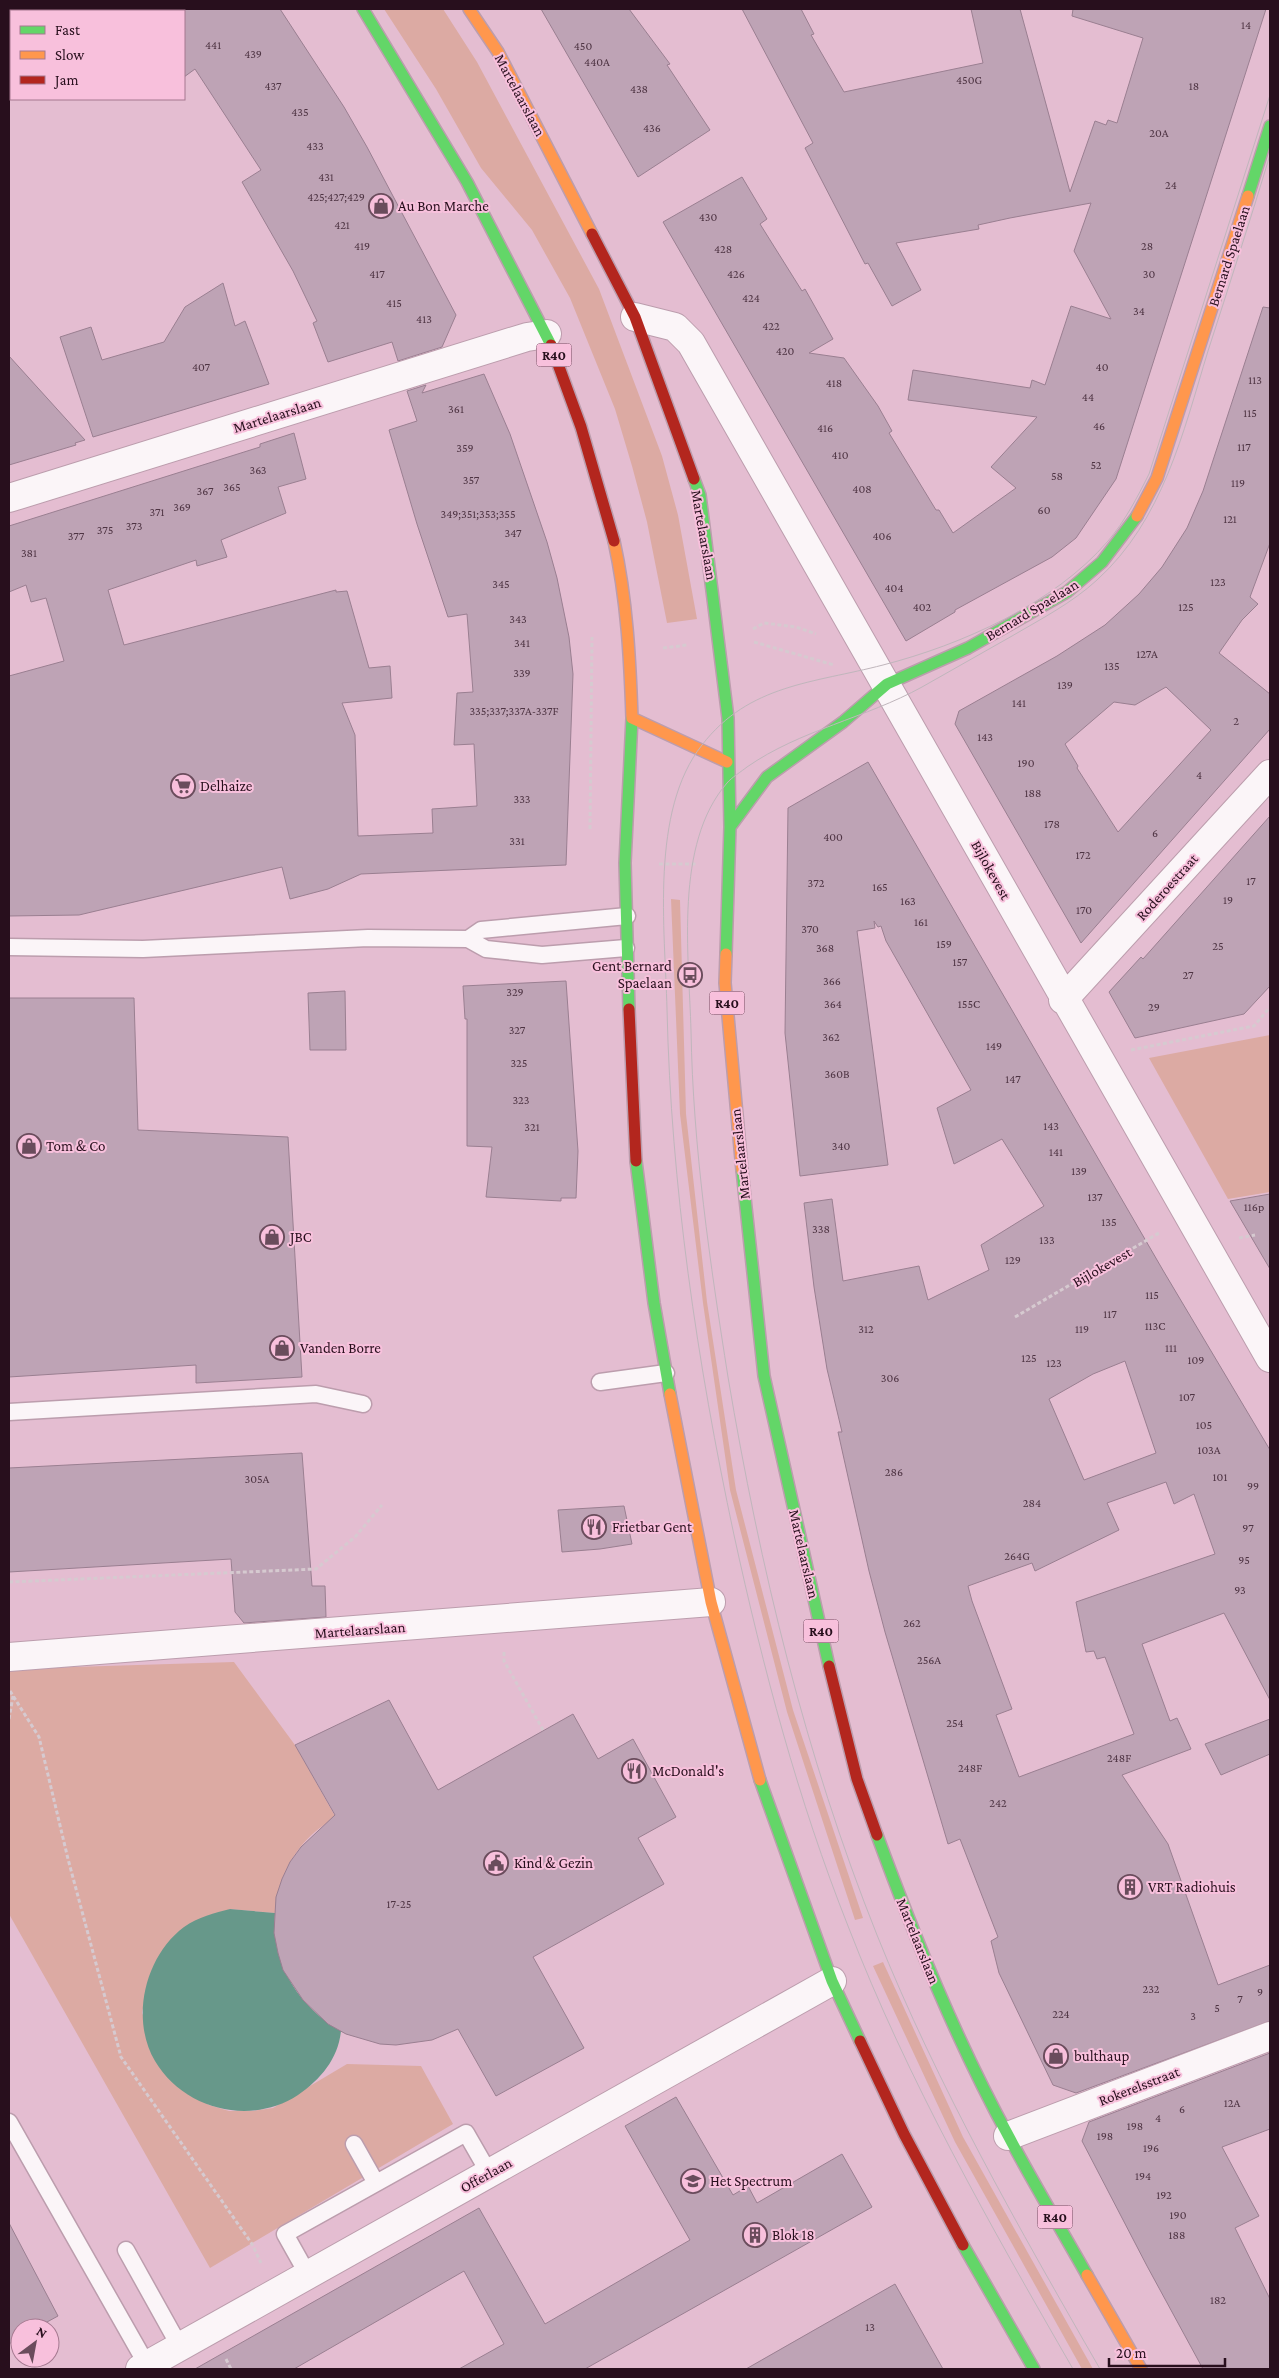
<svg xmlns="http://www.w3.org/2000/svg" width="1279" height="2378" font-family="'Crimson Pro',serif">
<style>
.green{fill:#dcaaa3}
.water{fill:#67988a}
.building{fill:#bea3b5;stroke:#9a7f91;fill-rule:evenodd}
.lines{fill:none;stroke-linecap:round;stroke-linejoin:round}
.lane-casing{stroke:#bc9dad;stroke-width:19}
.street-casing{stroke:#bc9dad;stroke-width:30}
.fast-casing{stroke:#bc9dad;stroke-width:14}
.slow-casing{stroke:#bc9dad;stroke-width:14}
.jam-casing{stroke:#bc9dad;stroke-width:14}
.path{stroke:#d6cad0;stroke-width:3;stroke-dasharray:4 2.5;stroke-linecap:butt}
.lane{stroke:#fbf5f8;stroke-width:16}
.street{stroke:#fbf5f8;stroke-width:28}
.fast{stroke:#63d668;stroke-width:11}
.slow{stroke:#ff974d;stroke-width:11}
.jam{stroke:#b3261e;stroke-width:11}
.tram{stroke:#c0b6bc;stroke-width:1}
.labels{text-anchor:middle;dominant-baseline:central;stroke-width:4;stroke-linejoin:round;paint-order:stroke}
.number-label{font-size:12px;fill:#4e3443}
.shield{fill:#f8c0dc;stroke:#664456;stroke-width:1}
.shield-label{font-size:14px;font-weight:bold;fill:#280f1d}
.street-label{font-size:15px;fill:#280f1d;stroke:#f8c0dc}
.poi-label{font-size:15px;fill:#280f1d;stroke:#f8c0dc;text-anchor:start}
</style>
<rect width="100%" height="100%" fill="#e4bdd1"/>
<path class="green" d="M384,9h59l34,53 122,227 63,167 16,59 19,104 -30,4 -20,-101 -15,-56 -17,-57 -45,-111 -38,-68 -51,-62 -45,-79z
M671,899l9,1 6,214 21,188 29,188 57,220 70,208 -8,2 -68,-208 -57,-222 -27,-187 -23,-189z
M1270,1035v157l-42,7 -79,-141z
M234,1662l61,83 41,73c-36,18 -58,55 -61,95l-45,-4 -71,49 -9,17 -8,38 35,73 32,19 20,6h24l20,-3 74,-44 74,2 32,58 -243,144 -201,-354v-245z
M883,1962l80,175 130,232h-11l-127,-227 -82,-176z"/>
<path class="water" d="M230,1909l45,4c-3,50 22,93 66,118 -3,28 -20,48 -43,64 -47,31 -114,15 -143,-34 -25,-42 -10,-105 29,-134 14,-10 31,-14 46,-18z"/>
<path class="building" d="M184,9h96l64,98 23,40 89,168 -14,32 -44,14 -6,-19 -64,20 -15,-39 4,-2 -24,-50 -51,-89 19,-12 -66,-101 -11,8z
M541,9h88l41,55 -3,1 43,65 -72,47z
M742,9h59l13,25 -3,1 33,57 139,-29 -12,-54h49l50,183 25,-71 11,4 2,-5 9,3 26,-85 -71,-22 1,-7h193l-150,470 -40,59 -24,19 -97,53v2l-49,29 -243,-419 79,-45 25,42 -7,5 42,67 3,-2 28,50 -24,14 35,5 34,48 14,25 -3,2 47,77h3l14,23 63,-45 -25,-21 46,-50 -129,-17 5,-30 117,18 2,-8 13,5 26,-79 40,13 -37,-68 17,-48 -81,15 -32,7 1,4 -83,14 25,47 -29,16 -24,-43 -3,1 -60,-116 8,-5z
M223,283l12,43 10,-5 24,63 -176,53 -33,-100 31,-10 11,33 62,-18 21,-35z
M1263,307l7,1v235l-20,54 8,7 -16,16 -23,33 51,41v35l-189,214 -126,-219 4,-13 98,-55 48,-31 34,-31 23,-27 25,-39 16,-37zM1166,687l45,43 -93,102 -41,-64 1,-2 -13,-22 49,-42 21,3z
M9,356l76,84 -10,3 1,2 -67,20z
M484,374l26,60 37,108 10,36 12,59 4,37 -7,191 -205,9 -33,15 -38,10 -8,-32 -203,48 -70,1v-240l55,-15 -18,-63 -15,4 -5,-17 -17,7v-66l251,-79v-3l34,-11 12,46 -28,8 8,26 -65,27 6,17 -30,9 -1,-6 -88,30 16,55 212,-55v2l11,-1 22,77 21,-2 2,32 -50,5 13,32 3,101 75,-3 -1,-24 45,-3 -3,-62 -20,1 3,-52 16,-1 -6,-78 -19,3 -31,-93 -28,-94 28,-9 -10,-30 19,-6 -4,8z
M868,762l296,510 106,178v250l-46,-87 -82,31 28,77 7,-3 14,31 -69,26 46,69 50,141 52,-20v56l-194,72 -23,-8 -54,-112 -8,-32 7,-4 -38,-98 -12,5 -63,-212 -16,-61 -31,-139h4l-15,-63 -13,-82 -10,-84 28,-4 11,82 76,-15 9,34 61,-30 -8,-25 63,-39 -42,-67 -48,25 -17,-56 34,-18 -85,-149 -5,-15 -3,1 -4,-6 1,7 -18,3 31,234 -88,11 -15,-143 3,-225zM1125,1361l31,92 -72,27 -35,-81 44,-25zM1166,1482l8,22 20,-10 21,60 -139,48 10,50 8,-1 3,8 8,-2 29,77 -115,43 -23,-62 16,-6 -40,-108 -4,-15 64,-23 3,8 84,-41 -12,-27z
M1270,816v170l-26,28 -109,24 -26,-46 32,-35 2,2z
M566,981l12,170 -2,47h-15v3l-75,-4 6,-50 -25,-1v-127h-2l-2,-33z
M345,991l1,59h-36l-2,-57z
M9,998h125l4,132 150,7 14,240 -106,6v-18l-187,12z
M1270,1194v75l-40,-68z
M302,1453l10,133h13l1,31 -82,6 -9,-11 -4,-53 -222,13v-104z
M624,1506l8,38 -32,5 -38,3 -4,-42z
M389,1700l49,90 135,-76 25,45 35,-20 43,78 -38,21 26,46 -131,73 51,91 -88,48 -38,-67 -26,11 -36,5 -16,-1 -34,-10 -18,-10 -25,-24 -20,-30 -5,-17 -4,-20 2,-36 6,-18 8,-17 11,-15 34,-32 -40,-70z
M1270,1719v35l-49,21 -16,-31z
M1270,2053v76l-48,18 37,69 -24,12 35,71v70h-67l-56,-103 -65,-125 7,-19z
M676,2097l57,98 15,-9 9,17 85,-49 30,53 -287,162h-126l45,-25 -40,-73 -170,98h-99l284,-161 66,116 145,-84 -65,-114z
M9,2223l49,93 -22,12h-16v9l-11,7z
M895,2284l48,85h-197z"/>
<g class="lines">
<defs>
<path id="lane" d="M468,939l13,-9 146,-14
M9,947l134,2 225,-11 100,1 18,10 56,6 84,-7
M600,1382l66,-9
M9,1412l307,-18 47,10
M9,2122l138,243
M354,2144l22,39
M126,2250l54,97
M308,2275l-23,-41 181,-101 23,40"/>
<path id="street" d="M635,317l40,10 16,16c194,338 384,678 579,1015
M9,498l518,-161 20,-3
M1063,1000l207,-226
M9,1657l702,-55
M1008,2136l262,-100
M140,2369l692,-388"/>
<path id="fast" d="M363,9l104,173 84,163
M1248,196l22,-70
M694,479l6,16 28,223 2,109 -4,127
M730,827l37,-50 76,-55 44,-38 81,-36 99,-56 35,-30 35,-46
M629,1009l-4,-146 7,-145
M636,1161l18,142 16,91
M742,1170l22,206 65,290
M760,1780l72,201 28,60
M877,1835c38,103 79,205 132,302 25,47 52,92 78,138
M963,2245l71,124"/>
<path id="slow" d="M469,9l29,43 94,182
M1137,516l20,-38 91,-282
M614,541c13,59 16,118 18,177l95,44
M726,954l-1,29 17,187
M670,1394l41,208 49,178
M1087,2275l54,94"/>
<path id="jam" d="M592,234l43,83 59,162
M551,345l30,82 33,114
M629,1009l7,152
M829,1666l28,113 20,56
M860,2041l44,93 59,111"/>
</defs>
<use href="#lane" class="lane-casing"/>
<use href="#street" class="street-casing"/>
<use href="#fast" class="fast-casing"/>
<use href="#slow" class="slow-casing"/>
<use href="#jam" class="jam-casing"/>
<path class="path" d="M753,629l11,-6 32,4 20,7
M754,642l80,23
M663,648l24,-3
M590,829l2,-192
M659,864h37
M1131,1050l123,-24 16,-19
M1239,1238l16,-3
M1015,1317l144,-84
M9,1582l307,-13 39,-32 27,-32
M504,1652v9l39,69
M10,1691l29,46 29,122 53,198 131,187 9,19
M9,1719l4,-23
M226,2359l5,10"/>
<use href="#lane" class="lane"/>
<use href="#street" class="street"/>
<use href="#fast" class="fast"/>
<use href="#slow" class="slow"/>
<use href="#jam" class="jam"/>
<path class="tram" d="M1073,2369c-83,-144 -165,-288 -225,-443 -50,-126 -85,-258 -114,-391 -37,-173 -63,-349 -67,-526 -2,-80 -17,-198 35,-264 47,-61 112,-62 181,-80 78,-20 171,-61 225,-124 17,-20 29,-43 41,-67l121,-379
M1100,2369c-81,-141 -162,-282 -223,-434 -72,-180 -117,-368 -149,-558 -18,-114 -35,-230 -37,-346 -2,-76 -17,-187 36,-248 4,-5 15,-12 20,-16 53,-37 119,-49 175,-80 30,-17 60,-34 90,-51 29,-17 60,-33 85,-56 66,-60 86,-147 111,-229 21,-65 42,-130 62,-196"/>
</g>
<defs>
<symbol id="shop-ring" viewBox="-11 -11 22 22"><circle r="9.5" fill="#f8c0dc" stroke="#6a4c5c" stroke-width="1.5"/><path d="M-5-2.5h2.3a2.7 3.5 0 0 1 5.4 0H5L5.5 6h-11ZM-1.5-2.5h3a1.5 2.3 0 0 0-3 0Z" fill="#6a4c5c"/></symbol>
<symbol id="supermarket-ring" viewBox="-11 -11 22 22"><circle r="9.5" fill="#f8c0dc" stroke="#6a4c5c" stroke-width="1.5"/><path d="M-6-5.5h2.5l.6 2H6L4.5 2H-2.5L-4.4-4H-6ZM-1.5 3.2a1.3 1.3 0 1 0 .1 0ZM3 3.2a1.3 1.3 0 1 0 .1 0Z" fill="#6a4c5c"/></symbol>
<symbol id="bus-ring" viewBox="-11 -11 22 22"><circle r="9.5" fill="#f8c0dc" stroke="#6a4c5c" stroke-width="1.5"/><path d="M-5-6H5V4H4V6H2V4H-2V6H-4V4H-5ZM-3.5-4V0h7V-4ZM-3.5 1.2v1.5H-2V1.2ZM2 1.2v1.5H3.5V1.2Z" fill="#6a4c5c"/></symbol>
<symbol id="restaurant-ring" viewBox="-11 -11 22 22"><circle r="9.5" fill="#f8c0dc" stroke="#6a4c5c" stroke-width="1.5"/><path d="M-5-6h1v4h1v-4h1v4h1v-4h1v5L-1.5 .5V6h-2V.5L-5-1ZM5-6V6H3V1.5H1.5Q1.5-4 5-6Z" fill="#6a4c5c"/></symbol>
<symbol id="civic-ring" viewBox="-11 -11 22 22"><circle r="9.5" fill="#f8c0dc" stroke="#6a4c5c" stroke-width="1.5"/><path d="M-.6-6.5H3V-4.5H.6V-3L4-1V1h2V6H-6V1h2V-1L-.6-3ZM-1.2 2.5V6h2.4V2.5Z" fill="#6a4c5c"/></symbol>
<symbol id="building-ring" viewBox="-11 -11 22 22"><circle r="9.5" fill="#f8c0dc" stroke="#6a4c5c" stroke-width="1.5"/><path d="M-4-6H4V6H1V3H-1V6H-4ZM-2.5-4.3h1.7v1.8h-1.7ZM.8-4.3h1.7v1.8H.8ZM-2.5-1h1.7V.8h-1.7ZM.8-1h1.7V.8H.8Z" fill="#6a4c5c"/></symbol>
<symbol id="school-ring" viewBox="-11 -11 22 22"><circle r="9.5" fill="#f8c0dc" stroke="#6a4c5c" stroke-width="1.5"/><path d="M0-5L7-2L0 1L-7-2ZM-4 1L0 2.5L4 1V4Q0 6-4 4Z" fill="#6a4c5c"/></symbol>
</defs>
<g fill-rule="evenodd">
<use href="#shop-ring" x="367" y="192" width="28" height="28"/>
<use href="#supermarket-ring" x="169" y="772" width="28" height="28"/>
<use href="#bus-ring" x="676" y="961" width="28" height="28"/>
<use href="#shop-ring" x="15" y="1132" width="28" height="28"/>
<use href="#shop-ring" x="258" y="1223" width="28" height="28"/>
<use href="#shop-ring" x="268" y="1334" width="28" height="28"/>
<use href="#restaurant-ring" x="580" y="1513" width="28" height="28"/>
<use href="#restaurant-ring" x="620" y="1757" width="28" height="28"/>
<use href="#civic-ring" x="482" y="1849" width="28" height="28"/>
<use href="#building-ring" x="1116" y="1873" width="28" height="28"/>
<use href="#shop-ring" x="1042" y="2042" width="28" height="28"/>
<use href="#school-ring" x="679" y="2167" width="28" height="28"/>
<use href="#building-ring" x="741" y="2221" width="28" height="28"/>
</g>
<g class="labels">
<g class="number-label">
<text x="1246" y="25">14</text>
<text x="213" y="45">441</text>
<text x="583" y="46">450</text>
<text x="253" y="54">439</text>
<text x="597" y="62">440A</text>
<text x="969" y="80">450G</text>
<text x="273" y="86">437</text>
<text x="1194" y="86">18</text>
<text x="639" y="89">438</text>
<text x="300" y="112">435</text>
<text x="652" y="128">436</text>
<text x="1159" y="133">20A</text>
<text x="315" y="146">433</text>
<text x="326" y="177">431</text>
<text x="1171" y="185">24</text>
<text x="336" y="197">425;427;429</text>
<text x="708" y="217">430</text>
<text x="342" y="225">421</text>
<text x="362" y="246">419</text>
<text x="1147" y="246">28</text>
<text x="723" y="249">428</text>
<text x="377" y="274">417</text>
<text x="736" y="274">426</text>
<text x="1149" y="274">30</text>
<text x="751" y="298">424</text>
<text x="394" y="303">415</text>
<text x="1139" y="311">34</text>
<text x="424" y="319">413</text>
<text x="771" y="326">422</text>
<text x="785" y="351">420</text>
<text x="201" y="367">407</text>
<text x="1102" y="367">40</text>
<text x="1255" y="380">113</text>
<text x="834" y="383">418</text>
<text x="1088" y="397">44</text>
<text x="456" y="409">361</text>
<text x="1250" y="413">115</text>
<text x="1099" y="426">46</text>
<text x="825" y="428">416</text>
<text x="1244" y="447">117</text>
<text x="465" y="448">359</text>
<text x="840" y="455">410</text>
<text x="1096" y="465">52</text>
<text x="258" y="470">363</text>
<text x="1057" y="476">58</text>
<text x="471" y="480">357</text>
<text x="1238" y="483">119</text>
<text x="232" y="487">365</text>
<text x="862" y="489">408</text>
<text x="205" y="491">367</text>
<text x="182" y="507">369</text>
<text x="1044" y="510">60</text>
<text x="157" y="512">371</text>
<text x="478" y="514">349;351;353;355</text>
<text x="1230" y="519">121</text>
<text x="134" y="526">373</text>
<text x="105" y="530">375</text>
<text x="513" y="533">347</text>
<text x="76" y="536">377</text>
<text x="882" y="536">406</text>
<text x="29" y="553">381</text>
<text x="1218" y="582">123</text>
<text x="501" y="584">345</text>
<text x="894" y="588">404</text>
<text x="922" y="607">402</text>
<text x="1186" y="607">125</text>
<text x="518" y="619">343</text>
<text x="522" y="643">341</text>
<text x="1147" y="654">127A</text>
<text x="1112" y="666">135</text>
<text x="522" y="673">339</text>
<text x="1065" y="685">139</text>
<text x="1019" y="703">141</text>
<text x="514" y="711">335;337;337A-337F</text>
<text x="1236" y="721">2</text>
<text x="985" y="737">143</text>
<text x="1026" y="763">190</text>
<text x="1199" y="775">4</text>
<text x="1033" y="793">188</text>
<text x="522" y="799">333</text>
<text x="1052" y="824">178</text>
<text x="1155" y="833">6</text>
<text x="833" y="837">400</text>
<text x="517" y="841">331</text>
<text x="1083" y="855">172</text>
<text x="1251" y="881">17</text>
<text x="816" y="883">372</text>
<text x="880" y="887">165</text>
<text x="1228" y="900">19</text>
<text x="908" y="901">163</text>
<text x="1084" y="910">170</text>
<text x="921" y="922">161</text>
<text x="810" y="929">370</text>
<text x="944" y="944">159</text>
<text x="1218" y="946">25</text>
<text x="825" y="948">368</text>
<text x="960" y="962">157</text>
<text x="1188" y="975">27</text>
<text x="832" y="981">366</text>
<text x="515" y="992">329</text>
<text x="833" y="1004">364</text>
<text x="969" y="1004">155C</text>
<text x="1154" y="1007">29</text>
<text x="517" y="1030">327</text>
<text x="831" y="1037">362</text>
<text x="994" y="1046">149</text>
<text x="519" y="1063">325</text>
<text x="837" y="1074">360B</text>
<text x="1013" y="1079">147</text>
<text x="521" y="1100">323</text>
<text x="1051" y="1126">143</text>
<text x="532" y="1127">321</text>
<text x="841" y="1146">340</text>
<text x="1056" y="1152">141</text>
<text x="1079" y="1171">139</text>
<text x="1095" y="1197">137</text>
<text x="1254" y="1207">116p</text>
<text x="1109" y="1222">135</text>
<text x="821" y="1229">338</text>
<text x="1047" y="1240">133</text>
<text x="1013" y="1260">129</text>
<text x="1152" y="1295">115</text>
<text x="1110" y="1314">117</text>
<text x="1155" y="1326">113C</text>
<text x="866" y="1329">312</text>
<text x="1082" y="1329">119</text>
<text x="1171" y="1348">111</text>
<text x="1029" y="1358">125</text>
<text x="1196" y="1360">109</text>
<text x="1054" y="1363">123</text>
<text x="890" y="1378">306</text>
<text x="1187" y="1397">107</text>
<text x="1204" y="1425">105</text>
<text x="1209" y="1450">103A</text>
<text x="894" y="1472">286</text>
<text x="1220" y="1477">101</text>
<text x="257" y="1479">305A</text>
<text x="1253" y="1486">99</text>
<text x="1032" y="1503">284</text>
<text x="1248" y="1528">97</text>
<text x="1017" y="1556">264G</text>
<text x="1244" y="1560">95</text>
<text x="1240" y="1590">93</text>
<text x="912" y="1623">262</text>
<text x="929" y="1660">256A</text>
<text x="955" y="1723">254</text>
<text x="1119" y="1758">248F</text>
<text x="970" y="1768">248F</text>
<text x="998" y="1803">242</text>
<text x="399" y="1904">17-25</text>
<text x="1151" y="1989">232</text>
<text x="1260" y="1992">9</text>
<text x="1240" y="1999">7</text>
<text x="1217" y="2008">5</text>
<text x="1061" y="2014">224</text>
<text x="1193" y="2016">3</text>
<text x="1232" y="2103">12A</text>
<text x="1182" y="2109">6</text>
<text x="1158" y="2118">4</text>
<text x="1135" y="2126">198</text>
<text x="1105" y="2136">198</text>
<text x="1151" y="2148">196</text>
<text x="1143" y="2176">194</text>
<text x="1164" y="2195">192</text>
<text x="1178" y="2215">190</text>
<text x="1177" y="2235">188</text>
<text x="1218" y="2300">182</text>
<text x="870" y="2327">13</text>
</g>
<g class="shield">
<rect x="536.5" y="343.5" width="35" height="23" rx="4"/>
<rect x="709.5" y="991.5" width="35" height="23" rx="4"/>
<rect x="803.5" y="1619.5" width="35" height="23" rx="4"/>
<rect x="1037.5" y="2205.5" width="35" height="23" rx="4"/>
</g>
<g class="shield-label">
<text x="554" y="355">R40</text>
<text x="727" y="1003">R40</text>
<text x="821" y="1631">R40</text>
<text x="1055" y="2217">R40</text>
</g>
<g class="street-label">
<text transform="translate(520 95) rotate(62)">Martelaarslaan</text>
<text transform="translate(1229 256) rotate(-72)">Bernard Spaelaan</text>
<text transform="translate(277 415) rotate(-17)">Martelaarslaan</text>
<text transform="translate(704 535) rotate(80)">Martelaarslaan</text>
<text transform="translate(1032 610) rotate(-31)">Bernard Spaelaan</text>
<text transform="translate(991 870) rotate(61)">Bijlokevest</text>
<text transform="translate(1167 887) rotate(-48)">Roderoestraat</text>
<text transform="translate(740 1154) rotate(-96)">Martelaarslaan</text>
<text transform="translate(1102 1267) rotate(-30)">Bijlokevest</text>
<text transform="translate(804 1554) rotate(77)">Martelaarslaan</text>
<text transform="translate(360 1630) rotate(-4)">Martelaarslaan</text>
<text transform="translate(918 1941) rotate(68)">Martelaarslaan</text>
<text transform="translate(1139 2086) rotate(-21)">Rokerelsstraat</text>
<text transform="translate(486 2175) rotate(-29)">Offerlaan</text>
</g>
<g class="poi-label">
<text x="398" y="206">Au Bon Marche</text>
<text x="200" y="786">Delhaize</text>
<text x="672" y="966" text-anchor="end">Gent Bernard<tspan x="672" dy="17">Spaelaan</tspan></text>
<text x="46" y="1146">Tom &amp; Co</text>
<text x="290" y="1237">JBC</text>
<text x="300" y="1348">Vanden Borre</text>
<text x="612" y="1527">Frietbar Gent</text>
<text x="652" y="1771">McDonald's</text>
<text x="514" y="1863">Kind &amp; Gezin</text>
<text x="1148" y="1887">VRT Radiohuis</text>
<text x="1074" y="2056">bulthaup</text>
<text x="710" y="2181">Het Spectrum</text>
<text x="772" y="2235">Blok 18</text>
</g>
</g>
<rect width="1279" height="2378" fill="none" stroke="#280f1d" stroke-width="20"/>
<rect x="10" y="10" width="175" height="90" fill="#f8c0dc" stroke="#a57990"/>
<rect x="20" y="26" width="25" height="8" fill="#63d668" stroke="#a57990"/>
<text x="55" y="35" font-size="15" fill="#280f1d">Fast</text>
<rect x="20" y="51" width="25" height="8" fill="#ff974d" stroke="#a57990"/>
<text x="55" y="60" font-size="15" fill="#280f1d">Slow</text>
<rect x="20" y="76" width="25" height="8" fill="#b3261e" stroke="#a57990"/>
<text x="55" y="85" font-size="15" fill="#280f1d">Jam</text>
<g transform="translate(35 2343) rotate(32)"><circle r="24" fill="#f8c0dc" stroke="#a57990"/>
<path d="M0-4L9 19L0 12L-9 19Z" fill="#6a4c5c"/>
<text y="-8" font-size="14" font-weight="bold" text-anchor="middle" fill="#280f1d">N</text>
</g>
<path d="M1109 2358v8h116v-8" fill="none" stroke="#280f1d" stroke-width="2.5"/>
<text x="1116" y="2358" font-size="15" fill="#280f1d" stroke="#f8c0dc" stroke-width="4" paint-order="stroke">20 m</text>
</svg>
